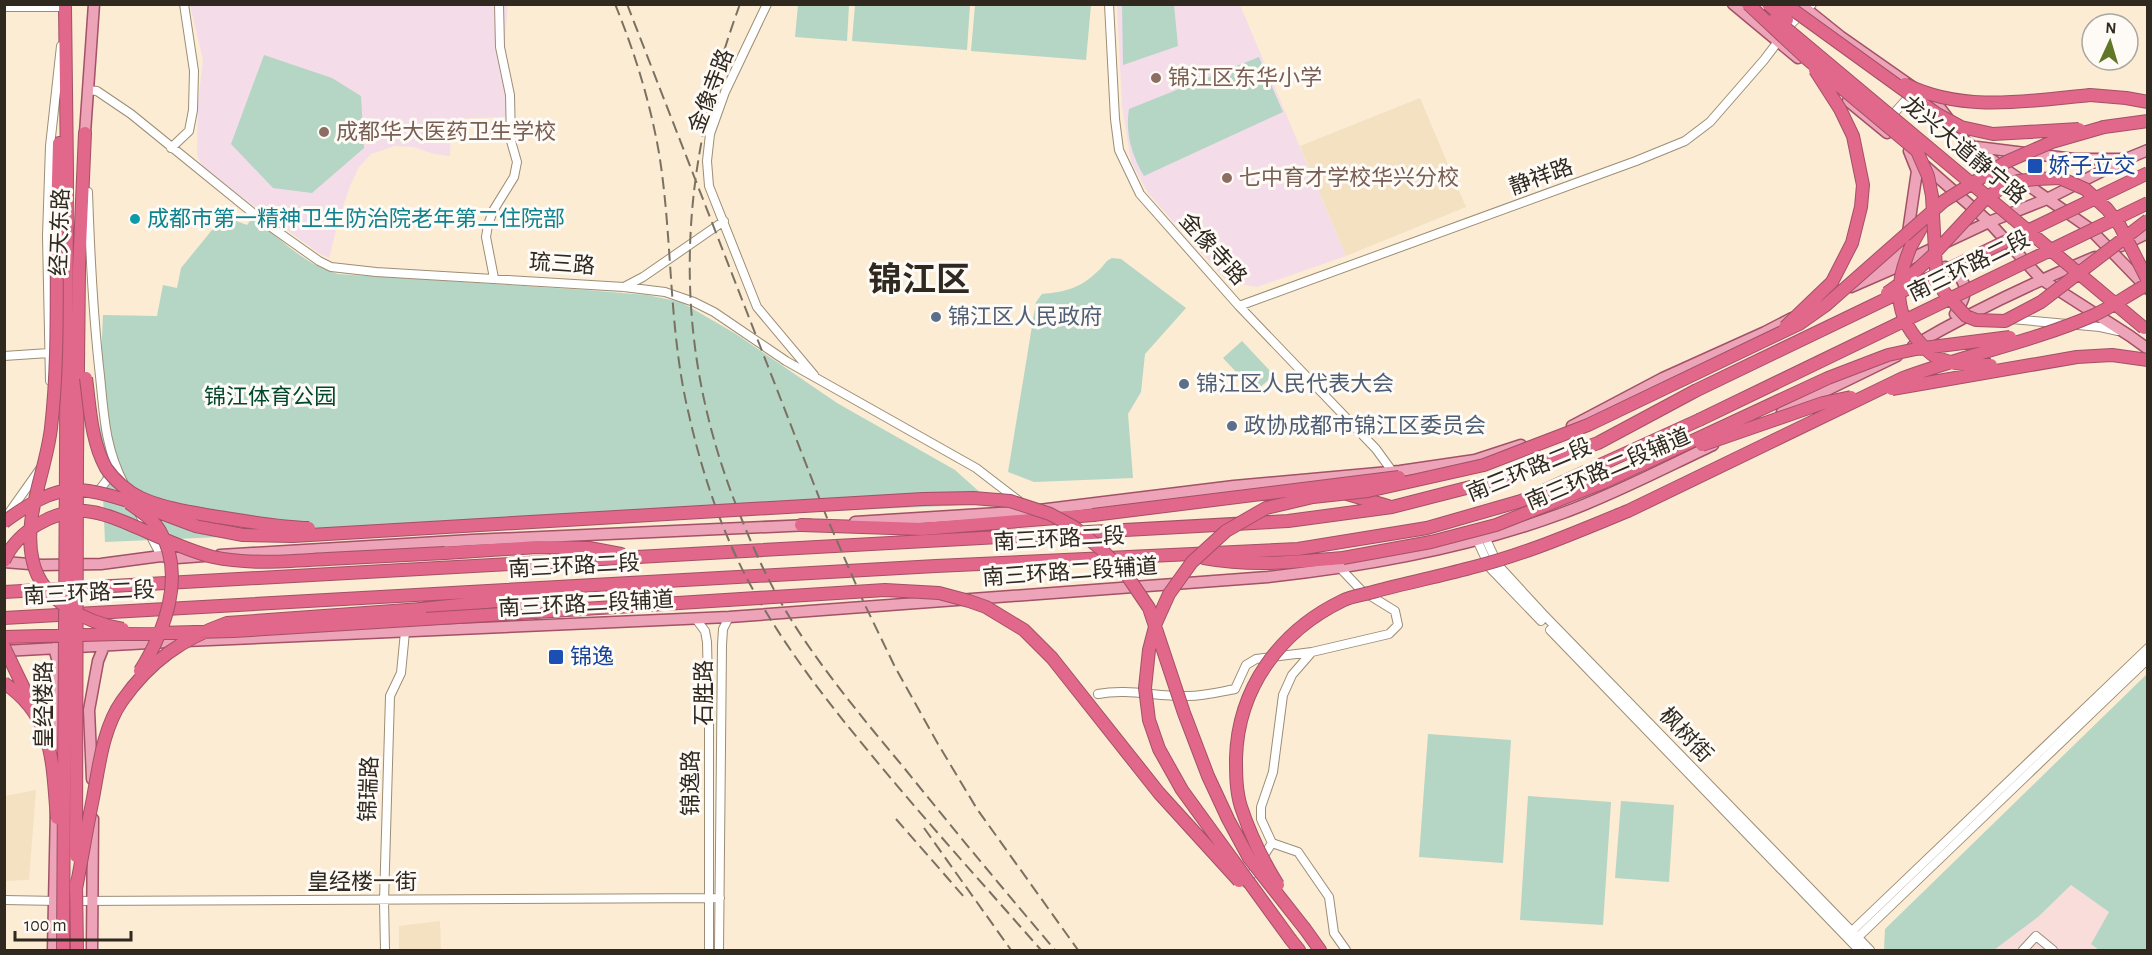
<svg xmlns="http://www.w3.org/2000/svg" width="2152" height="955" font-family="'Alegreya Sans','Noto Sans SC',sans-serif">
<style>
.built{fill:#f4e1c1}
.industrial{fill:#f8ddda}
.education{fill:#f4dde8}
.green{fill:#b5d5c5}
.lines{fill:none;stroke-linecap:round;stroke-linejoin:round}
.minor-casing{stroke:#9c8e76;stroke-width:10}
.major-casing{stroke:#a35166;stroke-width:13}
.highway-casing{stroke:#a35166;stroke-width:14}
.minor{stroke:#fff;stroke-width:8}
.major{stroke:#eda4b9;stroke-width:10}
.highway{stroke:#e1678b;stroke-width:12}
.rail{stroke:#7a7162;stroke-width:2;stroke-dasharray:12 6;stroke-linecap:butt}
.highway-bridge-casing{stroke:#a35166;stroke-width:14;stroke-linecap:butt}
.highway-bridge{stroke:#e1678b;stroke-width:12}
.education-dot{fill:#8d6e63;stroke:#fefbf6;stroke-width:2}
.transit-dot{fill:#1a4fb4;stroke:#fefbf6;stroke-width:2}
.culture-dot{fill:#0f9aa8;stroke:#fefbf6;stroke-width:2}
.service-dot{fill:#5c6f8a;stroke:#fefbf6;stroke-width:2}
.labels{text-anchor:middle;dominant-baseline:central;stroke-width:6;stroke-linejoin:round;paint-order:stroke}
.education-label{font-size:22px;fill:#785e54;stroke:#fefbf6;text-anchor:start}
.street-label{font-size:22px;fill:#2f2920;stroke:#fefbf6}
.transit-label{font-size:22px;fill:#164399;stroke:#fefbf6;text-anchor:start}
.culture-label{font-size:22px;fill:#0d838f;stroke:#fefbf6;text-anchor:start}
.service-label{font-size:22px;fill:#4e5e75;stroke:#fefbf6;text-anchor:start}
.park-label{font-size:22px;fill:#004730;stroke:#fefbf6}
.town-label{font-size:34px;font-weight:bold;fill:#2f2920;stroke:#fefbf6}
</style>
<rect width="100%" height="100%" fill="#fbecd3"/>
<path class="built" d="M1420,98l46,109 -120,49 -46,-110z
M36,790l-7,90 -24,1v-85z
M440,921l1,29h-42v-24z"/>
<path class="industrial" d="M2071,885l38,27 -18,32 8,6h-105l44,-33z"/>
<path class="education" d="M190,5h318l-4,46 2,66 -54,2 -2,37 -16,-2 -20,-7 -19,-1 -24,8 -12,13 -9,19 -10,29 -11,43 -9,-4 -117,-85 -6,-14 1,-53 5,-42z
M1117,5h123l106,251 -89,31 -29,-5 -50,-55 -30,-34 -17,-31 -9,-56z"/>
<path class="green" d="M798,5h51l-2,36 -52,-4z
M855,5h115l-3,45 -115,-9z
M975,5h116l-5,55 -115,-9z
M1122,5h52l4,41 -55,19z
M264,55l68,23 29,18 3,52 -52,45 -39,-5 -42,-44z
M1259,57l24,55 -139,64c-12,-20 -19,-43 -15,-67z
M253,217c26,21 52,48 85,57l248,16 61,5 34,7 55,32 101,69 118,67 38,34 -888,38 -6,-139 4,-88 54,1 6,-31 14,3 4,-20 31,-38 11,-7 13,-2 11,4z
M1112,258l9,1 65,49 -41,46 -4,38 -13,22 5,64 -99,4 -26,-10 28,-170 6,-8c23,-2 39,-6 56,-23 6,-5 7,-10 14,-13z
M1242,341l32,34 -19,17 -32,-34z
M2147,674v276h-48l-8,-6 18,-32 -38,-27 -33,32 -44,33h-110l1,-21z
M1428,734l83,6 -8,123 -84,-6z
M1528,796l83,6 -8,123 -83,-5z
M1621,801l53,4 -5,77 -54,-4z"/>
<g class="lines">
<defs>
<path id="minor" d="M767,4l-42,88 -15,42 -3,27 2,25 48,121 57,68
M1109,4l6,115 4,31 21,44 99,112 137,143 16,22
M4,7h61l-1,5
M88,90l9,1 34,23 133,108 55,39 12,6 45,5 248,15 41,5 29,10 20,10 72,49 190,107 43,33
M1888,120l25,-28
M171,148l18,-17 4,-21 1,-39 -10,-67
M88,192c2,61 5,123 12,184 4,39 5,72 24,108
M494,278l-8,-41 2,-12 5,-14 21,-34 3,-15 -6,-21 -1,-46 -10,-48 -1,-43
M624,287l19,-10 81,-56
M1239,306l397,-145 49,-20 25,-19 54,-62 28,-37 20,-19
M2011,319l89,8 18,4
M4,356l45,-3
M50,381l-3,-145 3,-90 11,-100
M92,493l8,-4 14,-18
M138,511l23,45
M6,517l34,-48
M1485,537l13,28 45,49 327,336
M1477,540l13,28 51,53
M696,619l9,12 2,11 2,82v226
M1550,630l309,320
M1098,694c30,-6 59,3 90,2 16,0 31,-4 47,-7l11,-24 10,-6 56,-7
M1272,843l26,9 31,45 5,36 12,17
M1246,883l26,-40 -11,-24v-12l12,-35 10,-77 9,-20 20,-23 77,-18 9,-9 -3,-14 -34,-21 -20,-21
M4,900l54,1
M71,901l649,-3
M1849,934l299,-286
M1854,941l294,-282
M385,950l-1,-49 6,-205 11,-23 4,-41
M719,950l3,-305 1,-16 6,-12
M2023,950l13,-14 17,14"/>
<path id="major" d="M1733,4l65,54
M1800,4l40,32 97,68 28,37 124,87 59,61
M1848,101l39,32
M85,133l9,-129
M1977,147l97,12h48
M1924,165l65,57 52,57 89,57 18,13
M2121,246l27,-13
M1945,267c12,2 23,17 19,29 -1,6 -6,13 -9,18
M1875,271l24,-16 7,-9 11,-75 -8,-20
M1851,287l46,-20 11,-7 81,-38 58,-23 79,-40 22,-9
M1913,346c58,-34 119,-63 182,-89
M1782,412l115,-56
M1572,426l91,-48 102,-46 27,-14
M855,522l176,-11 203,-25 166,-15 75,-11 46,-15
M220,555l252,-15 338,-15
M4,562l38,3 59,-1 60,-8 16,2 27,-2
M54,648l4,14 -1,111
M4,651l182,-10 543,-24 539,-40c100,-11 201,-29 295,-64 52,-19 101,-45 150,-68
M92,779l-3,-69 9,-49 6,-15
M53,950l3,-141
M92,950l1,-131"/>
<path id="highway" d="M65,7l2,164 -1,289
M2090,95l36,3 22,4
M2104,127l44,-6
M57,219l2,-76
M1911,246l14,-25
M77,461l2,-192 6,-136
M1347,494l41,12
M801,525l121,4 171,-14
M196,526l47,9
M445,553l92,-6 52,1 32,6
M1204,558c49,9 89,4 139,0
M4,592l1284,-71 104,-14 90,-23 116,-41 97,-52
M421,609l133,-14
M4,618l932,-52 362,-17 129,-21 94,-27 178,-81
M1305,929l15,21
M1291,940l8,10"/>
</defs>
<use href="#minor" class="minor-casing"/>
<use href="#major" class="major-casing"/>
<use href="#highway" class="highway-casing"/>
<use href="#minor" class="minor"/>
<use href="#major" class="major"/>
<use href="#highway" class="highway"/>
<path class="rail" d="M615,4c20,49 35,98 44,149 14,86 9,176 30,262 13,58 33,118 62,171 33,60 74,113 118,166 55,67 114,132 172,198
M627,4l200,514 37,85 31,64 43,77 39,65 101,141
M740,4c-64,174 -70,339 0,511 17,43 37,85 63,123 31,46 67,89 102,131 49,61 99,121 150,181
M896,819l69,79
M924,828l87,122"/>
<defs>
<path id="highway-bridge" d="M1748,4l59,55 110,92 11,25 4,20 4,73 4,15 4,8 22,24 10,4 29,1 36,-19 107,-82
M1768,4l19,16
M1785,4l152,110 24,13 32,7 86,-5
M1775,19l369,309
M1905,84c57,29 124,17 185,11
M57,219c-1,69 2,140 -6,209 -5,44 -29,90 -18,134 9,39 54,61 90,67
M1911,246c-14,33 -19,62 5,92 5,6 12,15 20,19 17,8 36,8 55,8
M1887,293l21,-15 24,-22 52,-56 17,-12 17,-7 19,-2 23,-1 25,11 22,20 13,17 28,55
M1785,327l47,-45 20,-39 9,-36 2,-22 -10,-49 -13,-27 -25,-39
M86,378c4,30 5,63 20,90 8,12 22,24 35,30 22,10 48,14 71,18 32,5 65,11 97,12
M1892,389l185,-32 35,-2 36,5
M1695,391l453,-218
M1699,420l449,-217
M1702,445l121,-42 28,-6
M129,503c11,8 24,16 31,28 26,44 5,100 -20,140
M1093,515l306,-38
M4,522c22,-16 48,-34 76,-32 33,2 84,25 116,36
M243,535l50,1 630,-37 50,-1 37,3 40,13 24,13 27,22 25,25 23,34 35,105 24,63 20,43 21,39 56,71
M1343,558l88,-16 65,-17 106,-42 226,-105 60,-23 28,-6 94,-12
M4,561c13,-30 50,-51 81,-50 15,1 30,7 44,13 27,11 55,26 84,33 37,8 77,4 114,2 39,-2 79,-4 118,-6
M4,637l230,-6 651,-41 54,3 30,8 17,6 38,23 28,28 107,135 80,88
M4,647l27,56
M4,683c51,34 48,81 53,135
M76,856l1,-395
M76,883l1,67
M1278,885c-15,-24 -28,-51 -37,-78 -5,-16 -5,-33 -5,-49 2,-70 44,-127 106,-157 9,-5 21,-6 31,-9 32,-9 64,-15 97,-24 54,-13 106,-36 158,-57l275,-133c62,-23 128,-36 189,-62 19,-8 37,-22 56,-32
M76,889c6,-31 11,-61 17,-91 6,-32 10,-70 29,-97 28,-40 60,-62 105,-78l194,-14
M1291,940l-109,-150 -23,-41 -10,-29 -4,-32 4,-38 7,-27 13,-29 23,-32 34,-31 40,-23 47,-11 55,-6 116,-26 104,-40 211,-101 27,-19 118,-104 62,-39 46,-20 52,-15
M63,950l3,-490"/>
</defs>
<use href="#highway-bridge" class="highway-bridge-casing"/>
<use href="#highway-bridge" class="highway-bridge"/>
</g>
<g class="education-dot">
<circle cx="1156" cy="78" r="6"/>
<circle cx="324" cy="132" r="6"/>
<circle cx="1227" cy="178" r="6"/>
</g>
<g class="transit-dot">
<rect x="2027" y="158" width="16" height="16" rx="3"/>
<rect x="548" y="649" width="16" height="16" rx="3"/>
</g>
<circle class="culture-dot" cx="135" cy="219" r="6"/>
<g class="service-dot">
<circle cx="936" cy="317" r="6"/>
<circle cx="1184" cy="384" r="6"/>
<circle cx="1232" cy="426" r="6"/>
</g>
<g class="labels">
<g class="education-label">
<text x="1168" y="78">锦江区东华小学</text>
<text x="336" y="132">成都华大医药卫生学校</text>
<text x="1239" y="178">七中育才学校华兴分校</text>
</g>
<g class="street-label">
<text transform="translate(711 91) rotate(-69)">金像寺路</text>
<text transform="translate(1964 150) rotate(40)">龙兴大道静宁路</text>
<text transform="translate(1541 177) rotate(-20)">静祥路</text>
<text transform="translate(60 232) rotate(-88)">经天东路</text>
<text transform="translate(1213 249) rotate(48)">金像寺路</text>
<text transform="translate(562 264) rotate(4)">琉三路</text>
<text transform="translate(1969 266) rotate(-26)">南三环路二段</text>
<text transform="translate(1608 469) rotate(-23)">南三环路二段辅道</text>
<text transform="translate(1529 470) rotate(-22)">南三环路二段</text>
<text transform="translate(1059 539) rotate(-3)">南三环路二段</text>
<text transform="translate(574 566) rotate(-3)">南三环路二段</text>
<text transform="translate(1070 572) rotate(-4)">南三环路二段辅道</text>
<text transform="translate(89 593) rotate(-3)">南三环路二段</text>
<text transform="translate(586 604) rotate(-3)">南三环路二段辅道</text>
<text transform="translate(704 693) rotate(-90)">石胜路</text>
<text transform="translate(44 705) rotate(-90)">皇经楼路</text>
<text transform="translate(1686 735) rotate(46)">枫树街</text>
<text transform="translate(691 783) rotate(-90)">锦逸路</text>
<text transform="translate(369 789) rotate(-88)">锦瑞路</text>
<text x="362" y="882">皇经楼一街</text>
</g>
<g class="transit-label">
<text x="2048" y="166">娇子立交</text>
<text x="570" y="657">锦逸</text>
</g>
<g class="culture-label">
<text x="147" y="219">成都市第一精神卫生防治院老年第二住院部</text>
</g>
<g class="service-label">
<text x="948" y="317">锦江区人民政府</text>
<text x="1196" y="384">锦江区人民代表大会</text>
<text x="1244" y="426">政协成都市锦江区委员会</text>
</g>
<g class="park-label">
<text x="270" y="397">锦江体育公园</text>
</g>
<g class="town-label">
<text x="919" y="281">锦江区</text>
</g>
</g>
<rect width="2152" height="955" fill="none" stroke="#2f2920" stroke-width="12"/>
<g transform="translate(2110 42) rotate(4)"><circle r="28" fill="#fefbf6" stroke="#aba7a0" stroke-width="1.5"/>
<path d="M0-4.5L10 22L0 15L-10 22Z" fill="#617728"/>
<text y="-9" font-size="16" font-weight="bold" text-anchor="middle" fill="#2f2920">N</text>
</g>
<path d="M15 931v9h116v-9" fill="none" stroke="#2f2920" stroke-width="3"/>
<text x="24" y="931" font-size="18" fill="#2f2920" stroke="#fefbf6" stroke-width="4.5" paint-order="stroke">100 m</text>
</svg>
